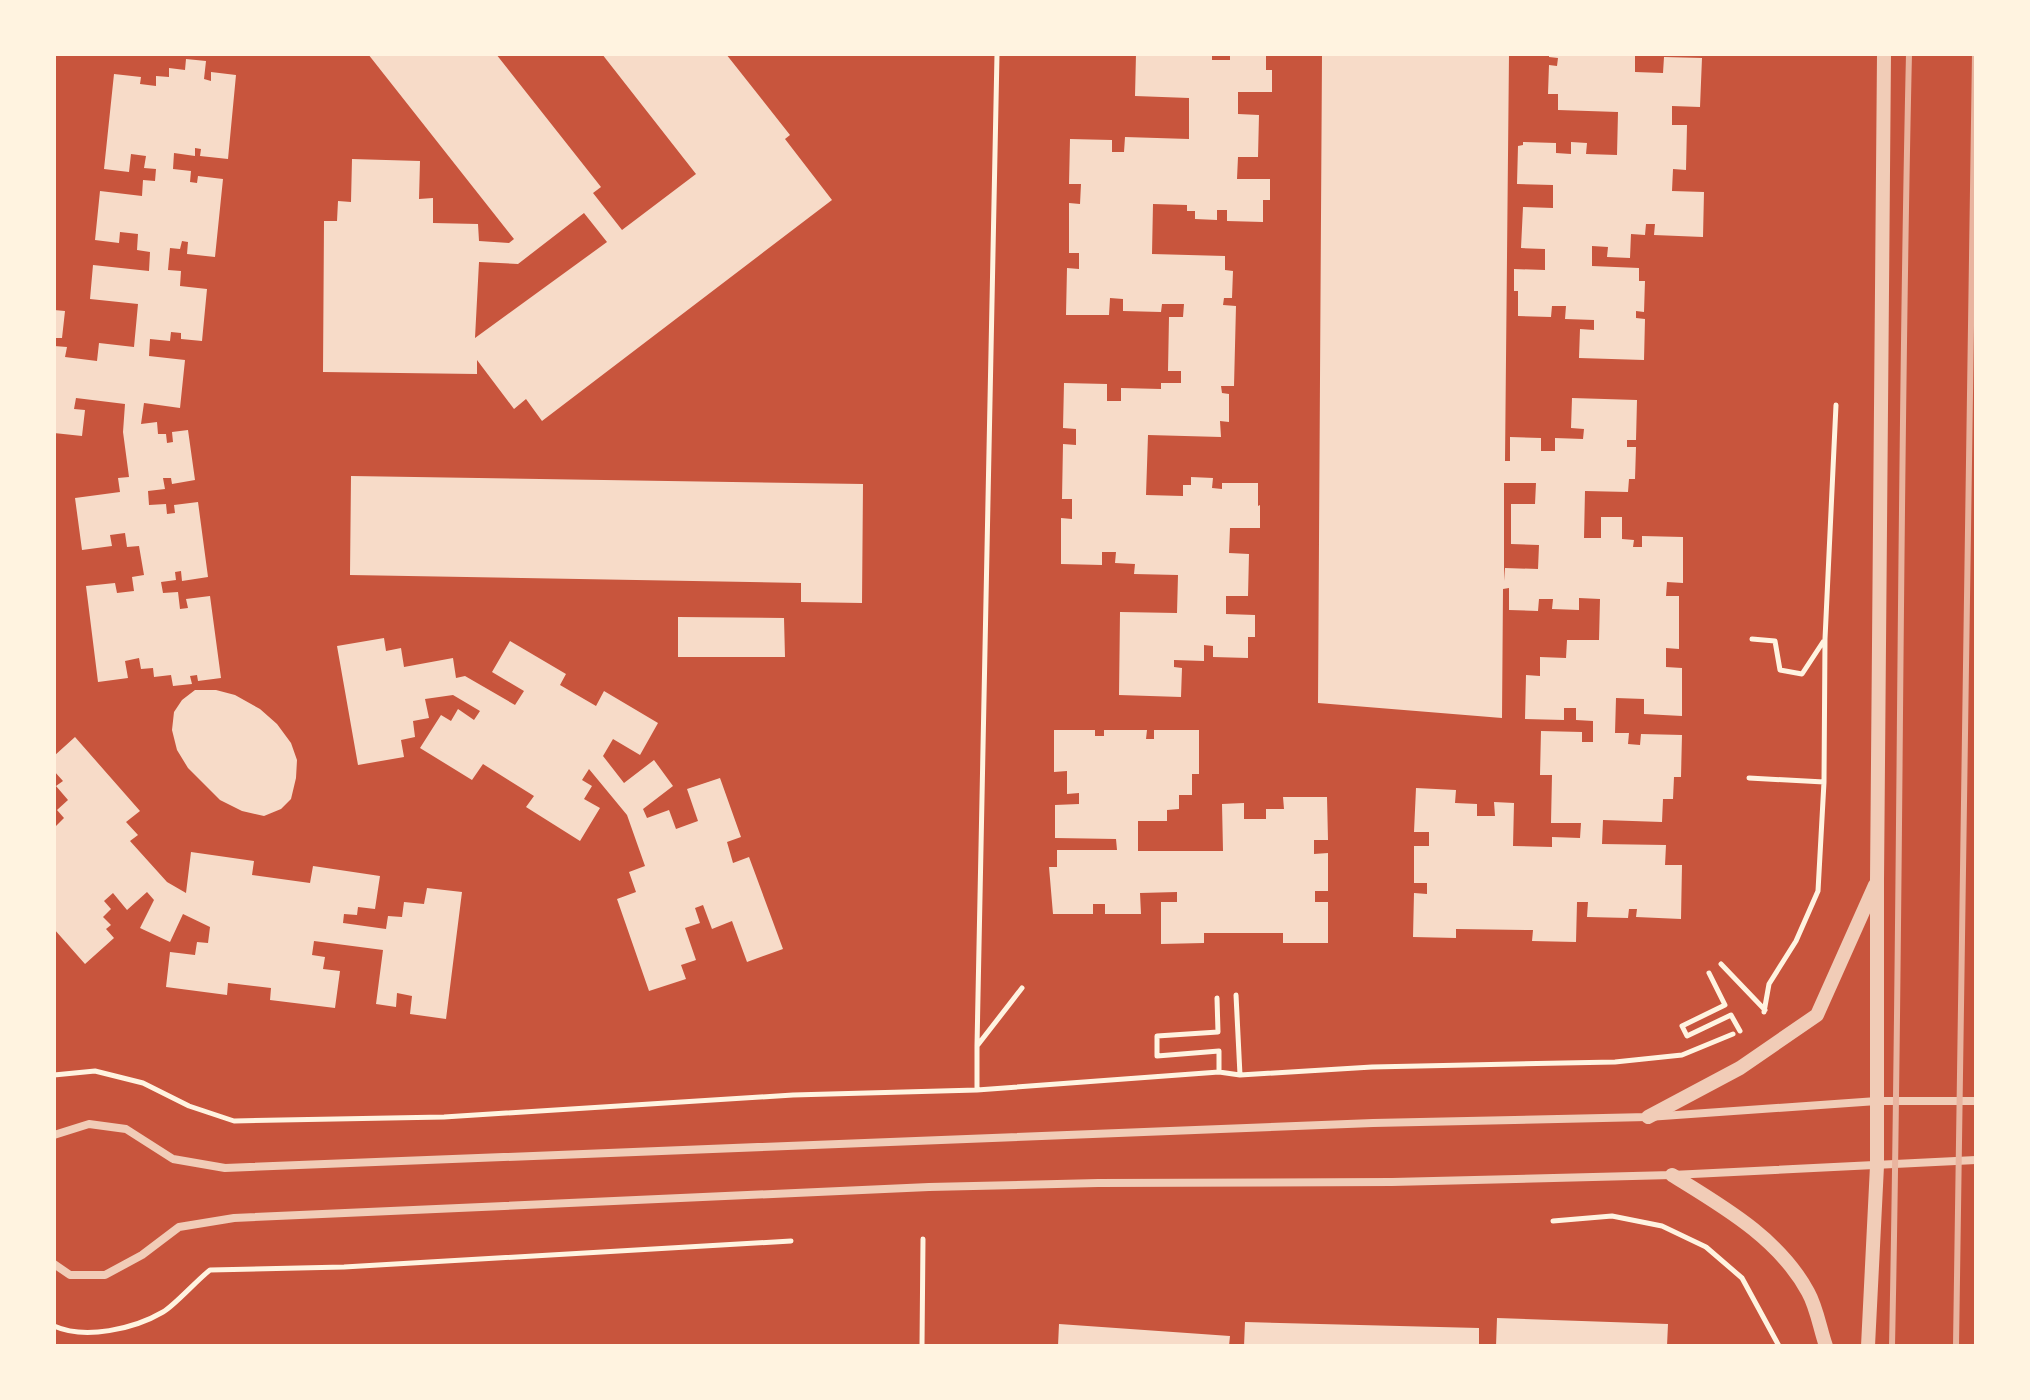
<svg xmlns="http://www.w3.org/2000/svg" width="2030" height="1400" font-family="'Public Sans',sans-serif">
<style>
.building{fill:#f7dbc8;fill-rule:evenodd}
.lines{fill:none;stroke-linecap:round;stroke-linejoin:round}
.path{stroke:#fff3e0;stroke-width:5}
.minor{stroke:#f1ccb7;stroke-width:8}
.tertiary{stroke:#f1ccb7;stroke-width:14}
.rail{stroke:#e9b49f;stroke-width:6}
</style>
<rect width="100%" height="100%" fill="#c8553d"/>
<path class="building" d="M368,54h128l105,133 -8,6 29,37 74,-56 -94,-120h124l64,81 -5,4 47,61 -290,221 -16,-22 -12,10 -37,-49v14l-154,-2 1,-151h13l1,-20 13,1 1,-43 68,2 -1,38 14,-1v25l45,1 1,17 30,2 5,-4zM584,213l23,29 -132,96 4,-76 39,2z
M1136,54h76v6h18v-6h36v16h6v22h-34v22l21,1 -1,42h-20l-1,22h33v21h-7v22l-36,-1v-11h-10v10l-22,-1v-8h-8v-6l-34,-1 -1,50 73,2v14l8,1 -1,27h-8l-1,7 13,1 -2,80h-13l1,7 7,1v28l-9,-1 1,16 -73,-2 -2,60 37,1v-11h8v-8l22,1 -1,10 10,1v-6h36v23l2,-1v23h-30l-1,25 20,1 -1,42h-22v18l29,1v22h-7v21l-35,-1v-11l-9,-1v16l-30,-1v7l8,1 -1,29 -62,-2 1,-83 57,1 1,-38 -44,-1 1,-10 -20,-1 1,-11h-14v13l-41,-1v-46l11,1v-20h-10l1,-55 13,1v-16l-13,-1 1,-45 43,1v17h14v-13l40,1v-6h20v-12h-13l1,-54h14l1,-13h-22l-1,8 -38,-1v-12l-13,-1 -1,17h-43l1,-47 12,1v-16h-10v-50l11,1 1,-20h-12l1,-45 42,1v12h12l1,-15 64,2v-41l-54,-2z
M1322,54h187l-4,407h5v-24l31,1v13h14v-13l28,1 1,-10 -13,-1 1,-30 65,2 -1,40h-9v7h9l-1,32h-6l-1,13 -43,-1 -1,47h17v-21h21v22l12,1 -1,7h9v-11l41,1v46l-16,-1 -1,14h13v53l-13,-1v19l16,1v48l-38,-2v-15l-28,-1 -1,35h14l-1,11 12,1 1,-11 41,1 -1,42h-7l-1,22h-10l-1,23 -59,-2 -1,24 64,1 -1,20h17l-1,54 -45,-2 1,-8h-8l-1,9 -41,-1 1,-15h-11l-1,40 -44,-1 1,-11 -77,-1v9l-43,-1 1,-44 13,1v-11h-13v-37h15v-14h-15l2,-44 40,2 -1,13 22,1v12h18l-1,-14 20,1 -1,43 39,1v-10l28,1 1,-15h-30l1,-48h-12l1,-44 41,1v10h11v-21l-17,-1v-12h-12v12l-39,-1 1,-44 14,1v-19l26,1 1,-18h32l1,-41 -21,-1v12l-27,-1 1,-10h-14l-1,12 -29,-1v-22l-6,1 -1,129 -184,-15zM1504,483h32l-1,21h-24v40l28,1 -1,24 -33,-1 -1,13z
M1549,54h86v18l28,1 1,-16 38,1 -2,49 -28,-1v19h15l-1,45 -13,-1 -1,22 32,1 -1,45 -49,-2 1,-11h-9l-1,11 -14,-1 -1,24 -23,-1 1,-10 -16,-1v20l47,2v13h6l-1,31 -8,-1v7l9,1 -1,41 -65,-2 1,-29 14,1v-10l-29,-1 1,-13h-14l-1,11 -33,-1v-25h-4v-22l31,1v-21l-24,-1 2,-41 30,1v-23l-36,-1 1,-38 5,-1v-3l33,1v10l15,1v-12l16,1 -1,11 31,1 1,-43 -60,-2v-16h-10l1,-29 8,1 1,-8 -9,-1z
M186,59l20,2 -2,18 7,2v-9l25,3 -8,84 -28,-3 1,-7 -6,-1v8l-21,-3 -1,16 18,2 -1,11 7,1 1,-7 25,3 -8,78 -28,-3 1,-12 -6,-1 -2,8 -10,-1 -2,22 13,1 -1,15 27,3 -5,52 -21,-2v-6l-10,-1 -1,9 -20,-2 -1,17 36,4 -5,48 -36,-5 -3,21 16,-2 1,12h8l1,9 6,-1 -1,-10 16,-2 7,50 -23,4 -1,-6h-8l2,11 -17,2 1,14 17,-1 1,10 8,-1 -1,-8 24,-3 10,75 -26,4 -1,-10 -6,1 1,8 -15,2 2,11 15,-1 2,17 8,-1 -2,-9 24,-3 11,82 -23,3 -1,-6 -7,1 2,8 -19,2 -2,-11 -17,2 -1,-9 -12,1 -2,-11 -14,3 3,17 -30,4 -12,-96 29,-3 2,10 17,-2 -2,-14 12,-2 -5,-29 -12,1 -2,-14 -15,2 2,11 -30,4 -7,-52 45,-6 -2,-14 11,-1 -6,-45 2,-28 -49,-6 -2,11 11,1 -3,26 -28,-3v-87l13,1 -2,10 32,4 2,-18 35,4 4,-43 -48,-5 3,-34 56,6 1,-19 -13,-2 1,-16 -18,-2 -1,11 -24,-3 5,-49 42,5 1,-16 12,1 1,-12 -12,-1 2,-12 -15,-2 -2,18 -25,-3 10,-95 27,3 -1,7 16,2v-10l13,1v-9l16,2z
M54,310l11,1 -3,27h-8z
M351,476l512,8 -1,119 -61,-1v-19l-451,-8z
M678,617l106,1 1,39h-107z
M384,638l2,13 15,-3 3,19 49,-9 3,20 9,-2 50,29 9,-14 -32,-19 18,-31 56,33 -6,11 36,21 8,-15 54,32 -18,32 -27,-16 -10,17 21,27 30,-23 19,26 -30,23 4,9 22,-8 7,19 22,-8 -11,-32 33,-11 21,59 -14,5 6,21 16,-6 34,92 -36,13 -15,-41 -20,8 -9,-24 -8,3 5,15 -15,5 11,32 -15,5 5,14 -37,12 -32,-92 19,-7 -7,-20 16,-6 -18,-51 -38,-46 -7,11 10,6 -8,13 16,9 -20,33 -54,-34 8,-11 -51,-32 -11,16 -52,-32 21,-33 10,6 7,-12 16,11 6,-9 -27,-16 -28,4 4,19 -16,3 2,16 -14,3 3,17 -46,8 -21,-119z
M195,690h21l19,5 25,14 17,15 14,19 6,17 -1,18 -5,21 -10,10 -17,7 -22,-5 -22,-11 -32,-32 -11,-18 -5,-20 2,-18 8,-12z
M1054,730h41v6h9v-6h43l-1,9h8v-9h45v44h-7v21h-13v14l-12,1v11h-29v30h85l-1,-47 22,-1v16h22v-10h18l-1,-12h44l1,43h-14v14l14,-1v38h-13v11h13v41h-45v-10h-79v10l-43,1v-42h16v-10l-37,1 1,21h-36v-10h-12v10h-40l-4,-47h8v-17h60l-1,-11 -61,-1v-33l24,-1v-11l-12,1v-23l-13,1z
M75,737l65,74 -14,11 12,13 -8,6 37,41 19,11 5,-41 63,9 -2,14 58,8 3,-17 67,10 -5,33 -17,-2 -1,8 -13,-1 -1,9 43,6 2,-13 14,1 2,-15 20,2 3,-16 35,4 -16,127 -36,-5 2,-18 -15,-3 -1,14 -20,-3 7,-54 -69,-9 -2,14 13,2 -2,12 17,2 -5,37 -65,-8 1,-12 -43,-5 -1,12 -61,-8 4,-35 25,3 2,-13 11,1 2,-16 -27,-13 -13,28 -30,-14 14,-28 -7,-8 -20,18 -14,-17 -9,8 7,8 -8,8 8,8 -5,4 8,9 -29,26 -31,-35v-106l2,3 8,-8 -7,-8 11,-10 -12,-14 7,-5 -9,-10v-15z
M1497,1318l171,6 -1,22h-171z
M1245,1322l234,6v18h-235z
M1059,1324l171,12 -1,10h-171z"/>
<g class="lines">
<path class="path" d="M1752,639l23,2 5,29 22,4 21,-32
M1749,778l75,4
M1721,964l44,46
M1709,973l16,32 -43,21 5,10 44,-21 9,16
M1236,995l4,80
M1217,998l1,34 -61,4v20l62,-5v21
M1764,1012l5,-28 27,-43 22,-50 6,-109 1,-143 11,-234
M977,1046l20,-992
M54,1075l41,-4 48,12 46,23 45,15 210,-4 349,-22 184,-5 242,-18 21,3 132,-8 243,-5 67,-7 51,-21
M977,1090v-44l45,-58
M1553,1221l59,-5 50,10 44,21 36,31 37,68
M54,1326c31,14 80,3 109,-14 11,-6 34,-32 47,-42l134,-3 447,-26
M922,1346l1,-107"/>
<path class="minor" d="M54,1135l35,-11 37,5 47,30 52,9 1148,-45 275,-6 229,-16h99
M54,1264l16,11h35l37,-20 37,-28 55,-9 695,-31 169,-4 294,-1 280,-7 304,-15"/>
<path class="tertiary" d="M1648,1117l92,-49 77,-53 58,-130
M1672,1175c50,31 107,63 136,117 9,16 12,37 18,54
M1868,1346l9,-180v-285l7,-827"/>
<path class="rail" d="M1892,1346c9,-431 7,-861 17,-1292
M1956,1346l19,-1292"/>
</g>
<rect width="2030" height="1400" fill="none" stroke="#fff3e0" stroke-width="112"/>
</svg>
